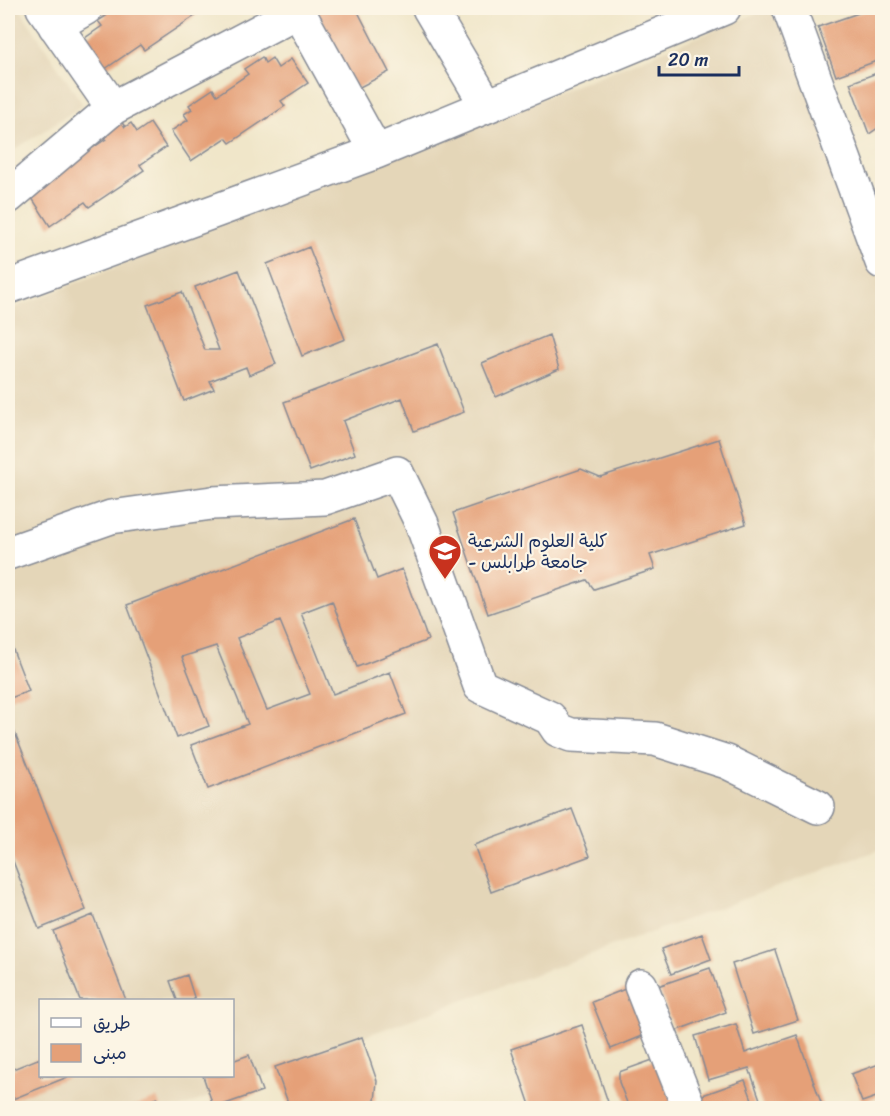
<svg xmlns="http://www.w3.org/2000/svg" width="890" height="1116" font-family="Sriracha,'Playpen Sans Arabic',sans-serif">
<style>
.built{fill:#e4d6b8;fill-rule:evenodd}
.building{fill:#e5a078;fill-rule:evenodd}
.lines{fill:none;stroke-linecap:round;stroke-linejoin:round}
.minor-casing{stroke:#868a94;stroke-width:36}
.minor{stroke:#fff;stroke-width:33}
.labels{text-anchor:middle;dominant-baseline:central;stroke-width:4.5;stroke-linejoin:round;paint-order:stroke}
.poi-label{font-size:18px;fill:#1b2f5e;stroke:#fcf5e5;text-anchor:start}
</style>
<rect width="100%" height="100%" fill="#fcf5e5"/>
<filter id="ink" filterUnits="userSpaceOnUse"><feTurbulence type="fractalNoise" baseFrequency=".0167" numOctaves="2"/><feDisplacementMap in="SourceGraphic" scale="12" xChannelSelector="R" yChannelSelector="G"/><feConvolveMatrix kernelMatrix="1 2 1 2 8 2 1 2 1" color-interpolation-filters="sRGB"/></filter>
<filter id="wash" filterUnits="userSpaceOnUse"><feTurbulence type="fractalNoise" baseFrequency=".008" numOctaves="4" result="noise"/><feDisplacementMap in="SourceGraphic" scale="24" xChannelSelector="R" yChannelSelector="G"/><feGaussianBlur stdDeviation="1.35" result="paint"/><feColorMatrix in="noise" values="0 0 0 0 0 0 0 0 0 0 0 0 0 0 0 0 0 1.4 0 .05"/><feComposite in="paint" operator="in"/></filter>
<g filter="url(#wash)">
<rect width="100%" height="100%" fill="#f0e6c9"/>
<path class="built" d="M8,8h11l64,97 -75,49z
M771,8h9l102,275v566l-520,188 -182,71h-172v-798zM40,1000h192v76h-192z"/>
<g id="blocks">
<path class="building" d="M109,8h86l4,5 -55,37 -4,-5 -35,24 -20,-31 17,-12 -4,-5 8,-5 -3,-4z
M314,8h42l33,64 -33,17z
M873,8l9,13v38l-46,17 -18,-49z
M262,57l3,6 7,-5 6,10 13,-9 17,24 -27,18 4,5 -55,37 -4,-5 -35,23 -20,-30 17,-11 -4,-6 8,-5 -3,-4 24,-16 4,6 31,-21 -4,-5z
M882,71v54l-13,9 -19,-51z
M121,121l4,6 6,-4 6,9 13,-9 16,24 -26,18 4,5 -55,37 -4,-5 -35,24 -20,-31 46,-36 30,-20 -3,-6z
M309,247l36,92 -43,17 -35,-92z
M239,270l37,94 -27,11 -3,-8 -36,14 4,8 -30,12 -37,-96 35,-13 23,58h14l-24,-63z
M549,335l10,34 -63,28 -14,-34z
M438,344l26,68 -50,19 -12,-33 -59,23 12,33 -45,17 -26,-69z
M719,439l27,85 -96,31 5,14 -61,20 -7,-9 -99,34 -35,-101 128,-44 19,8z
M354,519l23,60 25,-10 26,71 -71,27 -25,-66 -31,12 32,81 57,-22 16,42 -198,75 -17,-44 57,-21 -32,-78 -34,11 27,69 -32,12 -50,-133zM280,621l30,73 -43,16 -30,-72z
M8,637l21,54 -21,8z
M9,718l77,192 -47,19 -31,-81v-129z
M572,809l18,47 -99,36 -17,-47z
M93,915l33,85h-46l-27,-69z
M702,934l9,25 -40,15 -10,-25z
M775,950l23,70 -44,14 -22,-70z
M710,968l16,44 -51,19 -17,-45z
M187,975l8,25h-18l-7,-19z
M633,986l19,46 -41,17 -19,-47z
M736,1024l9,29 52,-18 26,73h-60l-14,-40 -41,12 -13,-44z
M582,1025l28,83h-79l-20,-59z
M362,1037l15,44 -2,20 -22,7h-63l-15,-41z
M249,1055l13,36 -48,17 -11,-32h29v-15z
M661,1057l17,46 -16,5h-33l-10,-26v-10z
M40,1058v18h30l-62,25v-30z
M882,1063v32l-20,7 -11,-28z
M745,1080l10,28h-51l-4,-12z
M157,1098l4,10h-32z"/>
</g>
</g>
<g filter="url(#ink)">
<use href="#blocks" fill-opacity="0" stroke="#868a94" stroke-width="1.5"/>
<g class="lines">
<defs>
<path id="minor" d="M429,8l58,98
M789,8l93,254
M55,26l31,-18
M113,108l185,-97 78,141
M8,197l105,-89 -70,-100
M8,287l368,-135 348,-144
M8,553l103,-36 101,-14 113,-5 72,-25 25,51 58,162 70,32 8,12 13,5 84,4 72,23 91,45
M641,986l48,122"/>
</defs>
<use href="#minor" class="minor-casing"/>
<use href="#minor" class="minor"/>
</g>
</g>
<defs>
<symbol id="university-pin" viewBox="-11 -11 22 30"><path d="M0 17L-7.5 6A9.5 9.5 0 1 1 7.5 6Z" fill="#c8321e" stroke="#fcf5e5"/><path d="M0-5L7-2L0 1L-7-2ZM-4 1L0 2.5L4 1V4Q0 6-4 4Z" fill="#fff"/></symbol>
</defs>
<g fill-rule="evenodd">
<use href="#university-pin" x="426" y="532" width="38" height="52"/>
</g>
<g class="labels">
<g class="poi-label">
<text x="468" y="541">كلية العلوم الشرعية<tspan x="468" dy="21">- جامعة طرابلس</tspan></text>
</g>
</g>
<rect width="890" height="1116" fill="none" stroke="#fcf5e5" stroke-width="30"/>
<rect x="39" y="999" width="195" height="78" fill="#fcf5e5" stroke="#a2a6af" stroke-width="1.5"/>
<rect x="51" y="1018" width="30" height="9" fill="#ffffff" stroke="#a2a6af" stroke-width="1.5"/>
<text x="93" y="1029" font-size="18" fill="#1b2f5e">طريق</text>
<rect x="51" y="1044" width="30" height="18" fill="#e5a078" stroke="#a2a6af" stroke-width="1.5"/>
<text x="93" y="1059" font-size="18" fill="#1b2f5e">مبنى</text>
<path d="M659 66v9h80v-9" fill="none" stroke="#1b2f5e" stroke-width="3"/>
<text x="668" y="66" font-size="18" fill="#1b2f5e" stroke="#fcf5e5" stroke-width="4.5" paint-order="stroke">20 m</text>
</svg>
